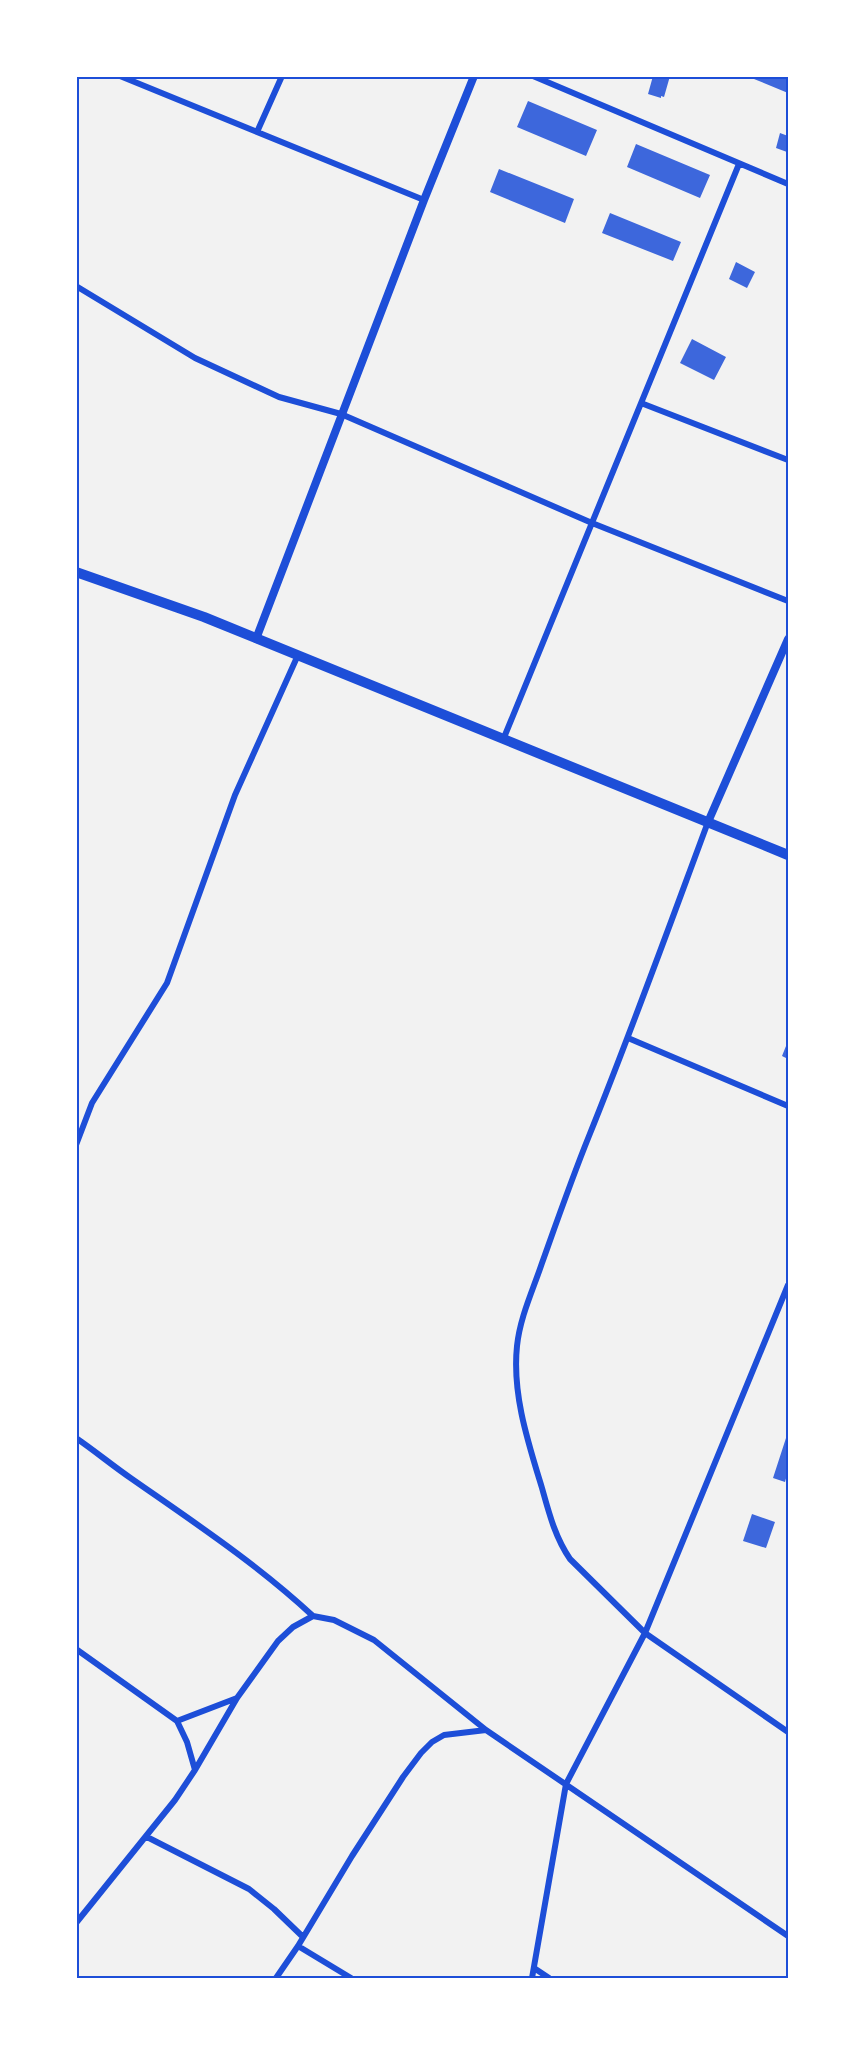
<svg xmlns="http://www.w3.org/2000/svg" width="865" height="2055" font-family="'Exo 2',sans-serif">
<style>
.building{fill:#3d67dc}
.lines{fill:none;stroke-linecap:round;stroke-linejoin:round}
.minor{stroke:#1d4ed8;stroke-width:6}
.tertiary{stroke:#1d4ed8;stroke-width:8}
.primary{stroke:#1d4ed8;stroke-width:10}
.neatline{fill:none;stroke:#1d4ed8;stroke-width:2}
</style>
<rect width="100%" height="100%" fill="#f2f2f2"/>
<path class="building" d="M653,76h17l-6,21 -3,-1v2l-13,-4z
M755,76l33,1v16l-34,-14z
M528,101l69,29 -11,26 -69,-29z
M780,133l8,3 -1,16 -11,-4z
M636,144l74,31 -10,23 -73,-31z
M499,169l75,30 -9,24 -75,-31z
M610,213l71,29 -8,19 -71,-28z
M736,262l19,10 -8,16 -18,-9z
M692,339l34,18 -12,23 -34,-17z
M788,1041v18l-6,-3z
M786,1438l2,1v32l-3,11 -12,-4z
M752,1514l23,8 -9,26 -23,-7z"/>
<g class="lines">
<path class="minor" d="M120,76l304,124
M533,76l255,108
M257,132l25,-56
M76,286l119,72 84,39 62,17 251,109 196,78
M641,403l147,57
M503,740l236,-576
M708,822c-39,105 -77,210 -119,314 -17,42 -32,85 -47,127 -9,27 -22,54 -25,83 -5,48 11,96 25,142 7,25 13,49 28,71l75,74 143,99
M628,1038l160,68
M76,1145l16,-42 75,-120 68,-188 63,-140
M76,1438c19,13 37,28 56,41 63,44 125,85 181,137
M76,1649l101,72 10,21 8,28
M177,1721l60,-23
M147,1837l102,52 25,20 29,28
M76,1923l99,-123 20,-30 42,-72 41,-57 15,-14 20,-11 21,4 40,20 112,90 302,206
M298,1946l53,32
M534,1968l15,10
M276,1978l22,-32 54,-90 51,-79 18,-24 11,-11 12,-7 42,-5
M532,1978l34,-194 79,-151 143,-348"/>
<path class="tertiary" d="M256,639l168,-439 50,-124
M708,822l80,-183"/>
<path class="primary" d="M76,572l128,45 584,238"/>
</g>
<rect width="865" height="2055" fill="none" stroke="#ffffff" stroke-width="156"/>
<rect x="78" y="78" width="709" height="1899" class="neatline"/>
</svg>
